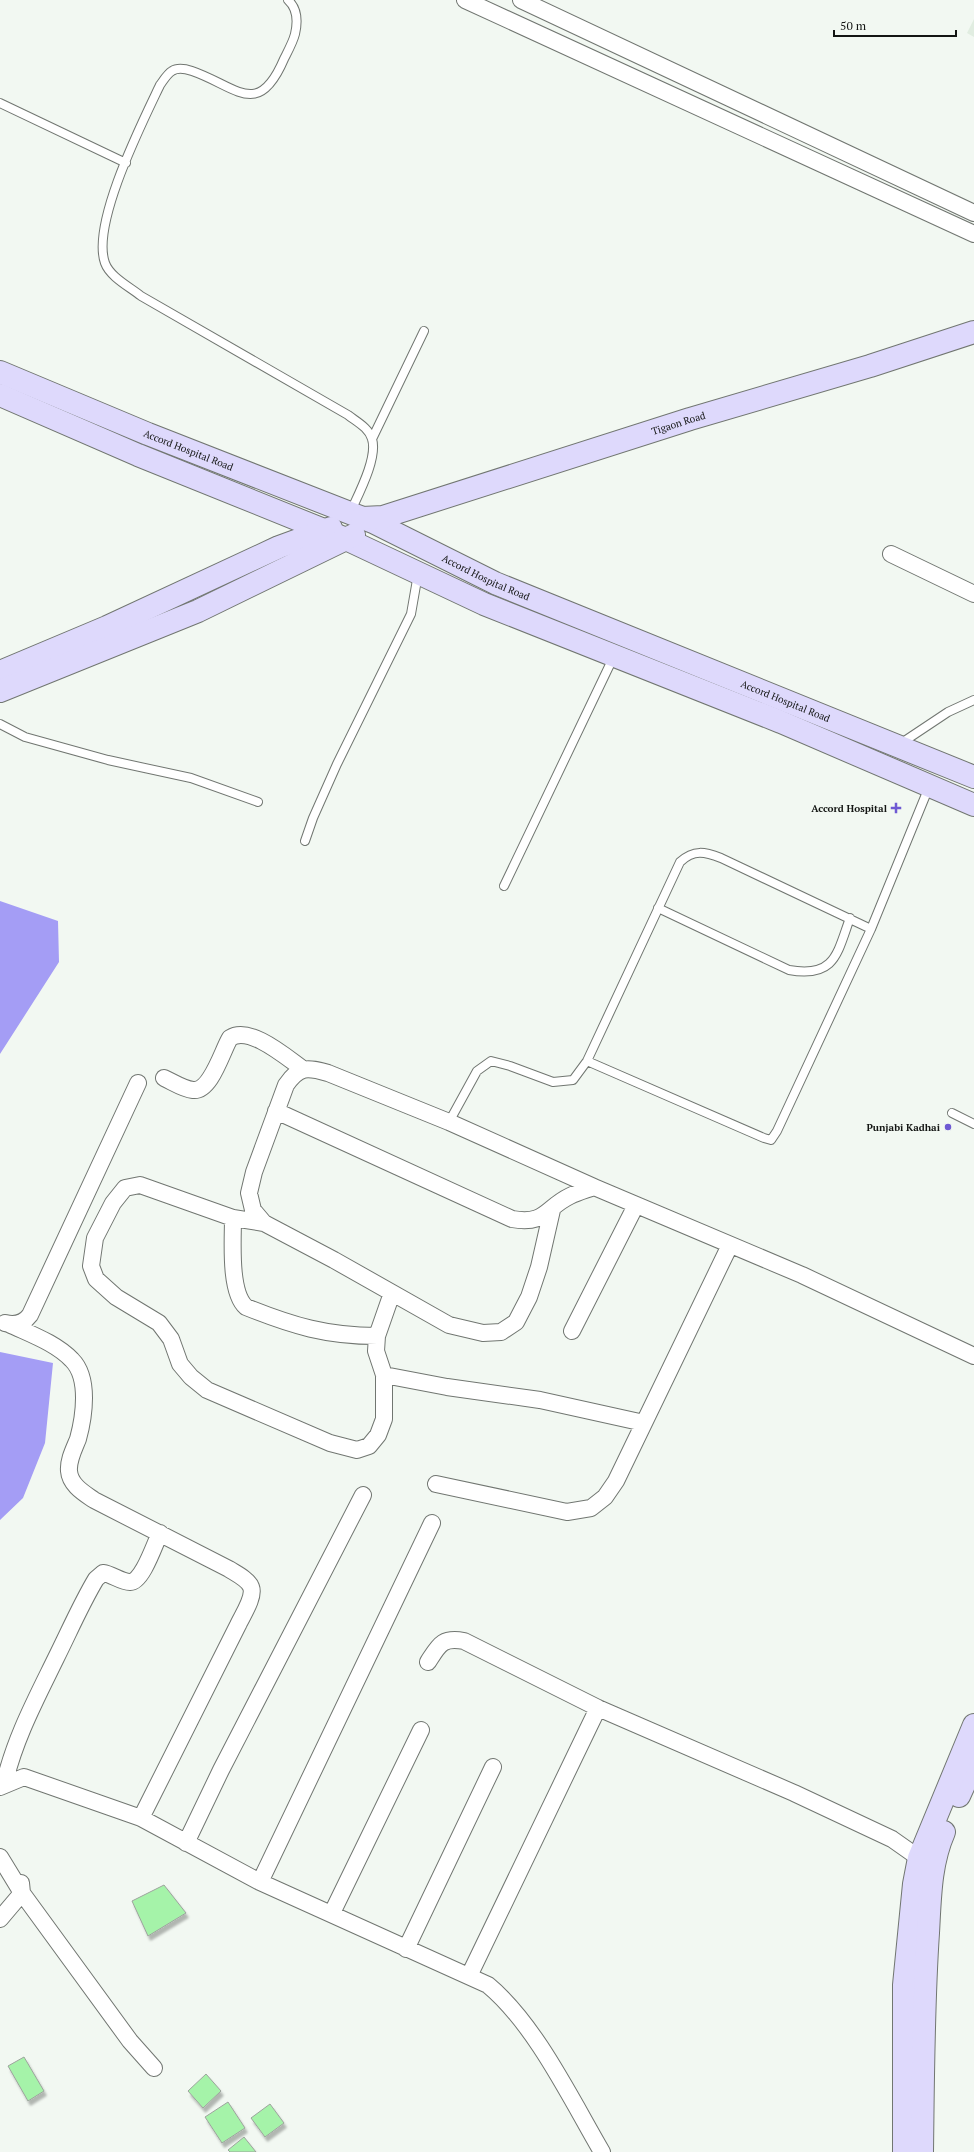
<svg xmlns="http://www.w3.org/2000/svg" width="974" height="2152" font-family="'PT Serif',serif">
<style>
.built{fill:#e1ede1}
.water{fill:#a49df5}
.building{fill:#a5f3a9;stroke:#9da39d;filter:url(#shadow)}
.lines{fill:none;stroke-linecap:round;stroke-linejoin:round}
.lane-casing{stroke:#717671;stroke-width:10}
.street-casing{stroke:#717671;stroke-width:18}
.secondary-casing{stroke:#717671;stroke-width:24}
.lane{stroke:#fff;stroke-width:8}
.street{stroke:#fff;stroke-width:16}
.secondary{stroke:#ded9fc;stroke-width:22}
.poi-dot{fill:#6e59d3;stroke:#f2f8f2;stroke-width:1.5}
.labels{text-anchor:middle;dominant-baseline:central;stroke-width:3;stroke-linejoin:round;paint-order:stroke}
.street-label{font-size:10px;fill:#131513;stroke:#f2f8f2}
.poi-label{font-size:10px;font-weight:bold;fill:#131513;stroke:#f2f8f2;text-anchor:end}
</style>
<defs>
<filter id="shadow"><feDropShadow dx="2.5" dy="4.5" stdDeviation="1" flood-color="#0004"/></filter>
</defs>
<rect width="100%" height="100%" fill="#f2f8f2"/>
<path class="built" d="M974,19v18l-7,-4z"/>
<path class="water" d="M0,901l58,20 1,41 -59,92z
M0,1352l53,11 -8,80 -22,55 -23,22z"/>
<path class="building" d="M164,1885l22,28 -38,23 -16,-35z
M24,2057l20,34 -16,10 -20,-35z
M206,2074l15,17 -18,17 -15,-17z
M228,2102l17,26 -23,15 -17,-26z
M270,2104l14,19 -19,14 -14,-19z
M244,2137l12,15h-26l-2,-2z"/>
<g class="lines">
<defs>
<path id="lane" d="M288,0c10,9 10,21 7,34 -2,8 -7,17 -11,25 -26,61 -48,27 -92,12 -6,-2 -14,-4 -20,0 -5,3 -9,10 -12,14 -18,38 -69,139 -55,178 5,14 25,24 36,33l207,119c9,7 21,13 24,24 6,19 -14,56 -22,74
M0,103l126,60
M372,439l52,-108
M0,724l25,13 83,23 83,18 67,24
M900,744l48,-32 26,-12
M305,841l8,-23 24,-54 74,-150 7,-40
M504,886l110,-230
M658,908l131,62c46,8 48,-16 61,-52
M587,1061l177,77 7,2 6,-9 94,-202 58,-142
M952,1113l22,11
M449,1122l28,-51 14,-10 19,5 43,16 20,-2 14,-19 93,-199c14,-13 25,-10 41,-4l150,71"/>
<path id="street" d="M465,0l509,234
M521,0l453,213
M891,554l83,40
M164,1078c9,4 19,11 29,12 18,2 29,-39 37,-52 20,-13 57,20 73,31
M276,1111l236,108c34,6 33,-11 58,-23 8,-4 16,-6 24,-9l208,88 172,81
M552,1210l-13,57 -10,30 -13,25 -15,10 -18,1 -34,-8 -115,-65 -70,-37 -11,-13 -4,-17 5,-21 32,-87c13,-19 21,-18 42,-12l121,49 145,65
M233,1218c0,22 -4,74 13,89 47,19 81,29 131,29
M264,1223l-31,-5 -93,-33 -15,3 -12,15 -18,35 -4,28 5,13 20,18 43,26 12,16 9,25 11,13 16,13 123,53 27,7 12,-4 9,-11 6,-16v-44l-8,-24 1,-15 15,-43
M5,1323c11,3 19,0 25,-8l108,-232
M9,1324c21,10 47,19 63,36 18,18 12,57 6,79 -4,10 -10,21 -9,32 1,14 15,22 25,29l135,69c6,4 19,10 22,18 4,10 -9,29 -13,38l-97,193
M572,1331l64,-126
M384,1375l63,12 93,13 104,23
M436,1484l131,28 24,-4 14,-11 11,-16 114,-236
M428,1662c11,-17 14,-25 36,-21l134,67 196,85 98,46 27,19
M4,1785c10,-45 32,-86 52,-127 13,-26 25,-54 40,-79l7,-6c9,1 18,9 27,9 12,1 25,-39 30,-49
M0,1787l24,-10 117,41 119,64 228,103c47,39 83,114 114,167
M186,1843l35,-73 142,-275
M0,1857l22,36 108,148 24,27
M260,1882l172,-359
M332,1913l89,-183
M0,1919l22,-26 -1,-10
M406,1949l87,-182
M469,1976l129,-268"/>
<g id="secondary">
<path id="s1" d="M0,372l148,62 225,88 122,61 479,194"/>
<path d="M0,395l138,60 208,84 138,65 297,118 193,83"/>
<path id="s2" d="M362,518l21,-1 307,-98 180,-53 104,-34"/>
<path d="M0,672l107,-45 172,-80 52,-19"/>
<path d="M0,691l198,-80 156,-76"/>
<path d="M959,1796l15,-33"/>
<path d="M904,2152v-167l10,-101 5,-26 55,-133"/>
<path d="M922,2152c1,-73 1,-146 6,-219 2,-35 2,-69 16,-101"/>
</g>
</defs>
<use href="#lane" class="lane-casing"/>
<use href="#street" class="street-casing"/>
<use href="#secondary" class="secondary-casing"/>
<use href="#lane" class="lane"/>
<use href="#street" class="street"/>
<use href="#secondary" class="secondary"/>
</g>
<g class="poi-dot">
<path d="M894 802h4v4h4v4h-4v4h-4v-4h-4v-4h4z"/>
<circle cx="948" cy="1127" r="4"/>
</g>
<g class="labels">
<g class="street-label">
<text stroke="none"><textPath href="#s2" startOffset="331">Tigaon Road</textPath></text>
<text stroke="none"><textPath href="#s1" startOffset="204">Accord Hospital Road</textPath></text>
<text stroke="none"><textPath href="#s1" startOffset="528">Accord Hospital Road</textPath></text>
<text stroke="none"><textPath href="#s1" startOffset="852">Accord Hospital Road</textPath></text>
</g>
<g class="poi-label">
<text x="887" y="808">Accord Hospital</text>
<text x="940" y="1127">Punjabi Kadhai</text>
</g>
</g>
<path d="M834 30v6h122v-6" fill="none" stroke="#131513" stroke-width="2"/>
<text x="840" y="30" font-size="12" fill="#131513" stroke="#f2f8f2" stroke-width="3" paint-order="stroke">50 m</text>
</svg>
